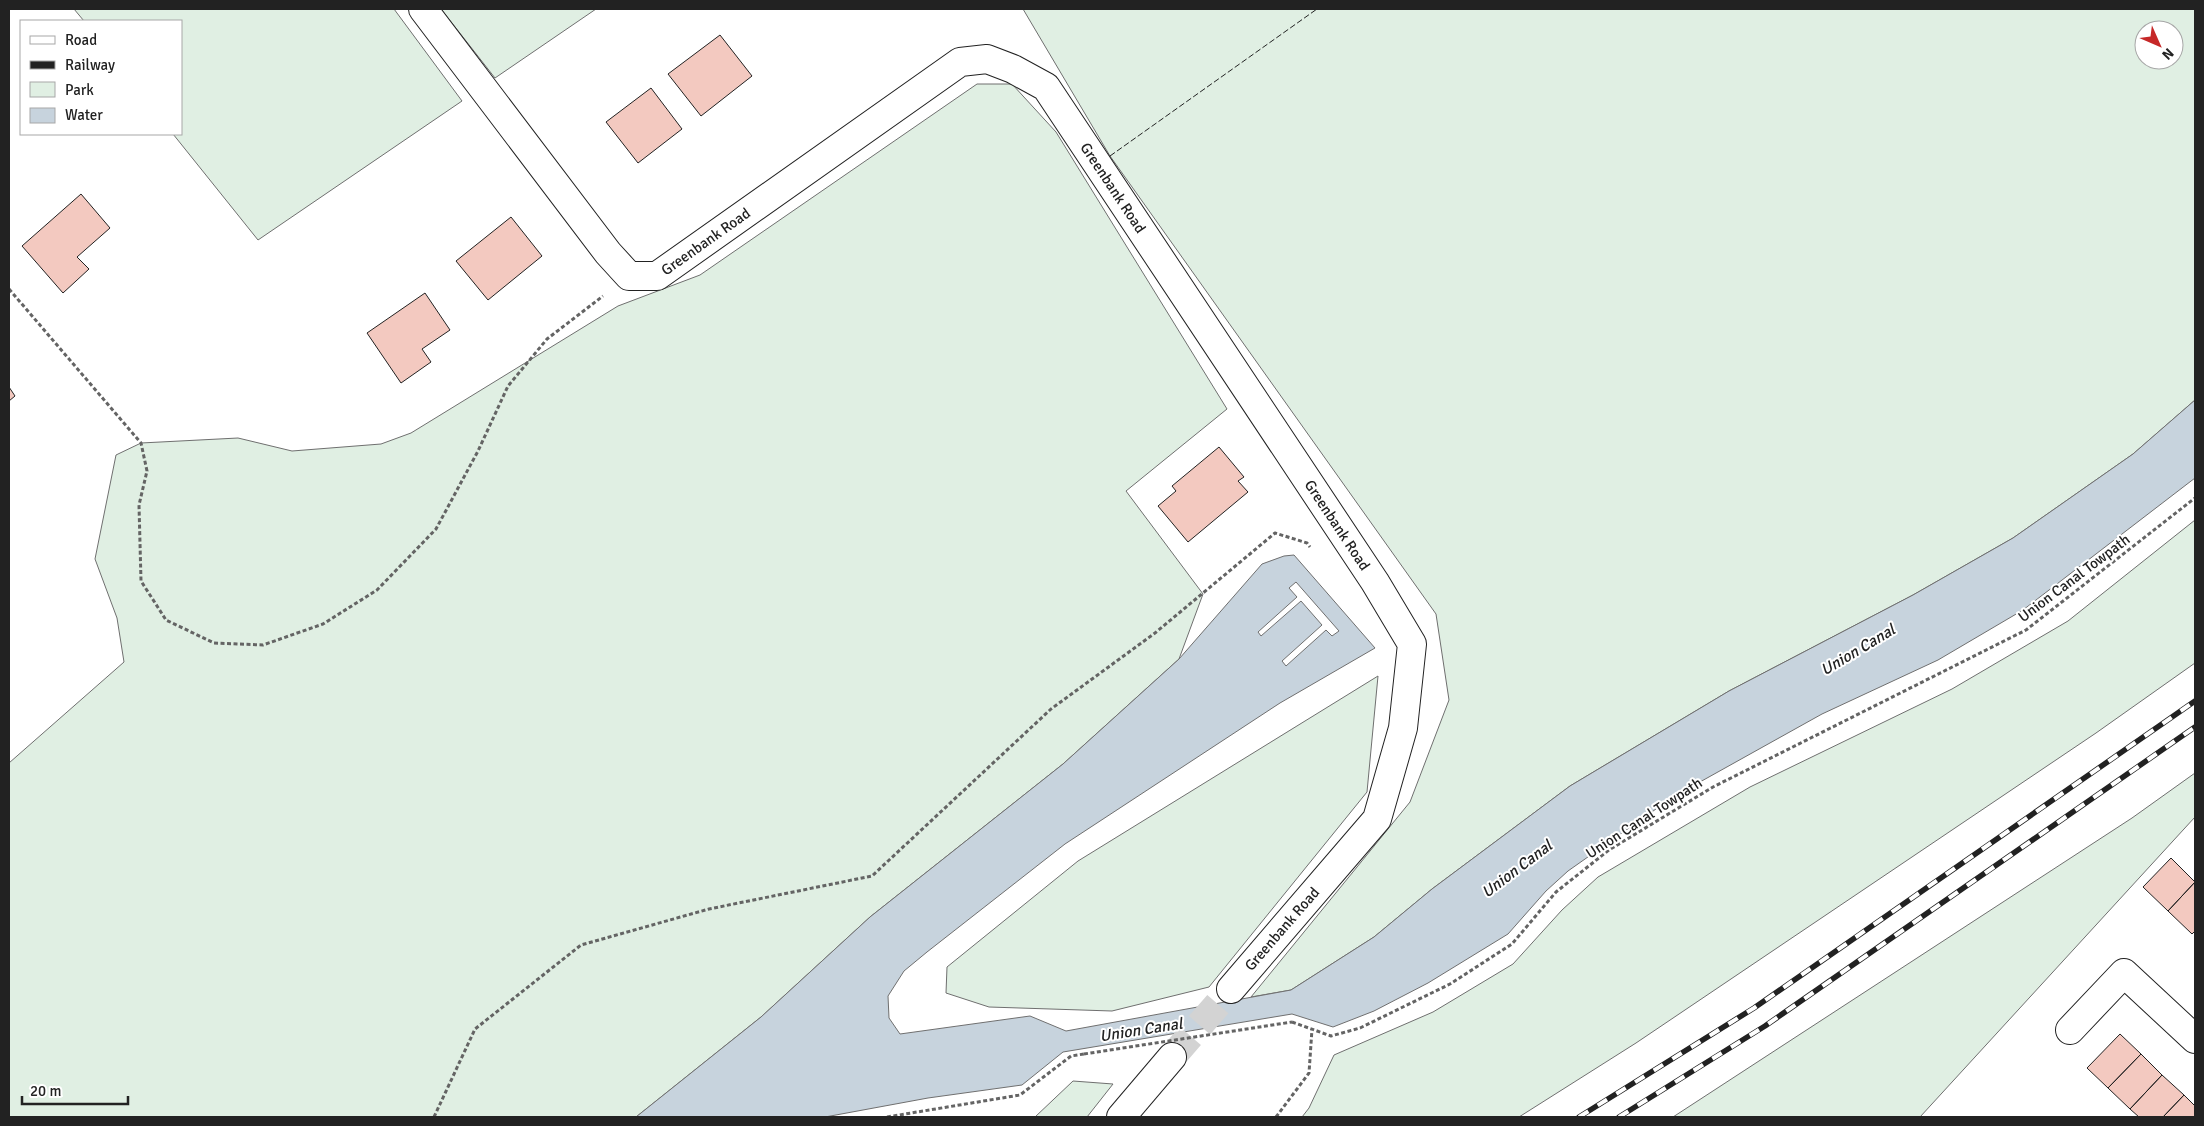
<svg xmlns="http://www.w3.org/2000/svg" width="2204" height="1126" font-family="Signika,sans-serif">
<style>
.green{fill:#e0efe3;stroke:#6f6f6f;fill-rule:evenodd}
.water{fill:#c7d3dd;stroke:#6f6f6f}
.pier{fill:#fff;stroke:#6f6f6f}
.building{fill:#f3c9c0;stroke:#222}
.lines{fill:none;stroke-linecap:round;stroke-linejoin:round}
.minor-tunnel{stroke:#d3d3d3;stroke-width:28;stroke-dasharray:28 14;stroke-linecap:butt}
.minor-casing{stroke:#222;stroke-width:30}
.path{stroke:#646464;stroke-width:3;stroke-dasharray:4 2.5;stroke-linecap:butt}
.minor{stroke:#fff;stroke-width:28}
.rail-casing{stroke:#222;stroke-width:5.5}
.rail{stroke:#fff;stroke-width:4;stroke-dasharray:11;stroke-linecap:butt}
.path-bridge{stroke:#646464;stroke-width:3;stroke-dasharray:4 2.5;stroke-linecap:butt}
.fence{stroke:#222;stroke-width:1;stroke-dasharray:6 2.5;stroke-linecap:butt}
.labels{text-anchor:middle;dominant-baseline:central;stroke-width:4;stroke-linejoin:round;paint-order:stroke}
.street-label{font-size:15px;fill:#222;stroke:#fff}
.water-label{font-size:16px;font-style:italic;fill:#222;stroke:#fff}
</style>
<rect width="100%" height="100%" fill="#fff"/>
<path class="green" d="M74,9h320l68,92 -204,139 -85,-106h8v-113h-97z
M441,9h155l-101,69z
M1023,9h1172v391l-62,54 -120,84 -100,57 -184,96 -159,95 -138,103 -58,48 -83,53 -40,7 159,-195 39,-102 -13,-86 -326,-458zM2144,30h30v30h-30z
M977,84h35l44,48 171,277 -101,82 77,103 -24,65 -116,105 -193,153 -109,100 -125,100h-627v-354l115,-101 -7,-44 -22,-59 21,-104 25,-12 97,-5 54,13 89,-7 30,-11 207,-127 82,-31z
M2195,520v143l-99,70 -460,310 -117,74h-217l7,-9 25,-53 99,-43 80,-48 49,-54 36,-33 152,-90 202,-98 116,-68z
M1378,676l-11,116 -158,195 -97,24 -123,-4 -43,-14 1,-26 131,-106z
M2195,773v44l-275,300h-247l459,-299z
M1073,1081l40,3 -26,33h-52z"/>
<path class="water" d="M2195,400v78l-172,132 -85,50 -116,54 -149,83 -105,74 -22,20 -38,43 -80,49 -54,28 -41,16 -41,-13 -229,38 -41,33 -94,13 -103,19h-189l125,-100 109,-100 193,-153 116,-105 83,-95 22,-8 10,-1 81,93 -95,55 -215,141 -138,108 -23,19 -16,25 1,22 11,16 130,-18 36,15 225,-41 83,-53 58,-48 138,-103 159,-95 184,-96 100,-57 120,-84z"/>
<path class="pier" d="M1296,582l43,49 -7,5 -6,-6 -40,36 -4,-5 40,-36 -21,-24 -40,35 -3,-4 39,-35 -8,-9z"/>
<path class="building" d="M720,35l32,41 -51,40 -33,-42z
M651,88l31,41 -44,34 -32,-41z
M81,194l29,34 -33,29 12,12 -26,24 -41,-47z
M511,217l31,39 -54,44 -32,-39z
M425,293l25,37 -28,19 9,13 -30,21 -34,-50z
M9,387l6,9 -6,5z
M1219,447l25,30 -6,4 10,11 -60,50 -30,-36 18,-15 -4,-5z
M2171,858l24,24 -27,29 -25,-24z
M2195,882v49l-3,3 -24,-23z
M2120,1034l21,20 -33,34 -21,-20z
M2141,1054l21,21 -32,34 -22,-21z
M2162,1075l22,20 -21,22h-24l-9,-8z
M2184,1095l11,11v11h-32z"/>
<g class="lines">
<path class="minor-tunnel" d="M1172,1057l59,-68"/>
<defs>
<g id="minor">
<path id="s1" d="M423,9l185,244 21,23h28l303,-214 27,-3 26,10 33,18 329,495 37,62 -9,84 -26,91 -146,170"/>
<path d="M2070,1030l54,-57 71,66"/>
<path d="M1121,1117l51,-60"/>
</g>
</defs>
<use href="#minor" class="minor-casing"/>
<path class="path" d="M9,289l132,154 6,28 -8,34 2,76 25,39 48,23 49,2 60,-21 54,-34 59,-61 42,-78 30,-65 39,-47 56,-43
M1292,1022l39,14 29,-8 90,-44 62,-40 44,-52 53,-42 104,-63 313,-157 169,-132
M434,1117l41,-88 106,-84 128,-36 163,-33 179,-167 104,-76 120,-100 32,10 3,4
M887,1117l133,-22 51,-39 13,-2
M1276,1117l33,-44 3,-44"/>
<use href="#minor" class="minor"/>
<defs>
<path id="rail" d="M1579,1117l175,-109 441,-307
M1619,1117l146,-91 430,-299"/>
</defs>
<use href="#rail" class="rail-casing"/>
<use href="#rail" class="rail"/>
<path class="path-bridge" d="M1084,1054l208,-32"/>
<path class="fence" d="M1110,156l207,-147"/>
</g>
<g class="labels">
<g class="street-label">
<text stroke="none"><textPath href="#s1" startOffset="950">Greenbank Road</textPath></text>
<text stroke="none"><textPath href="#s1" startOffset="425">Greenbank Road</textPath></text>
<text stroke="none"><textPath href="#s1" startOffset="1355">Greenbank Road</textPath></text>
<text transform="translate(2074 578) rotate(-37)">Union Canal Towpath</text>
<text transform="translate(1644 818) rotate(-33)">Union Canal Towpath</text>
<text transform="translate(1282 929) rotate(-49)">Greenbank Road</text>
</g>
<g class="water-label">
<text transform="translate(1858 650) rotate(-31)">Union Canal</text>
<text transform="translate(1517 869) rotate(-37)">Union Canal</text>
<text transform="translate(1141 1030) rotate(-9)">Union Canal</text>
</g>
</g>
<rect width="2204" height="1126" fill="none" stroke="#222222" stroke-width="20"/>
<rect x="20" y="20" width="162" height="115" fill="#ffffff" stroke="#a7a7a7"/>
<rect x="30" y="36" width="25" height="8" fill="#ffffff" stroke="#a7a7a7"/>
<text x="65" y="45" font-size="15" fill="#222222">Road</text>
<rect x="30" y="61" width="25" height="8" fill="#222222" stroke="#a7a7a7"/>
<text x="65" y="70" font-size="15" fill="#222222">Railway</text>
<rect x="30" y="82" width="25" height="15" fill="#e0efe3" stroke="#a7a7a7"/>
<text x="65" y="95" font-size="15" fill="#222222">Park</text>
<rect x="30" y="108" width="25" height="15" fill="#c7d3dd" stroke="#a7a7a7"/>
<text x="65" y="120" font-size="15" fill="#222222">Water</text>
<g transform="translate(2159 45) rotate(135)"><circle r="24" fill="#ffffff" stroke="#a7a7a7"/>
<path d="M0-4L9 19L0 12L-9 19Z" fill="#c62828"/>
<text y="-8" font-size="14" font-weight="bold" text-anchor="middle" fill="#222222">N</text>
</g>
<path d="M22 1096v8h106v-8" fill="none" stroke="#222222" stroke-width="2.5"/>
<text x="30" y="1096" font-size="15" fill="#222222" stroke="#ffffff" stroke-width="4" paint-order="stroke">20 m</text>
</svg>
